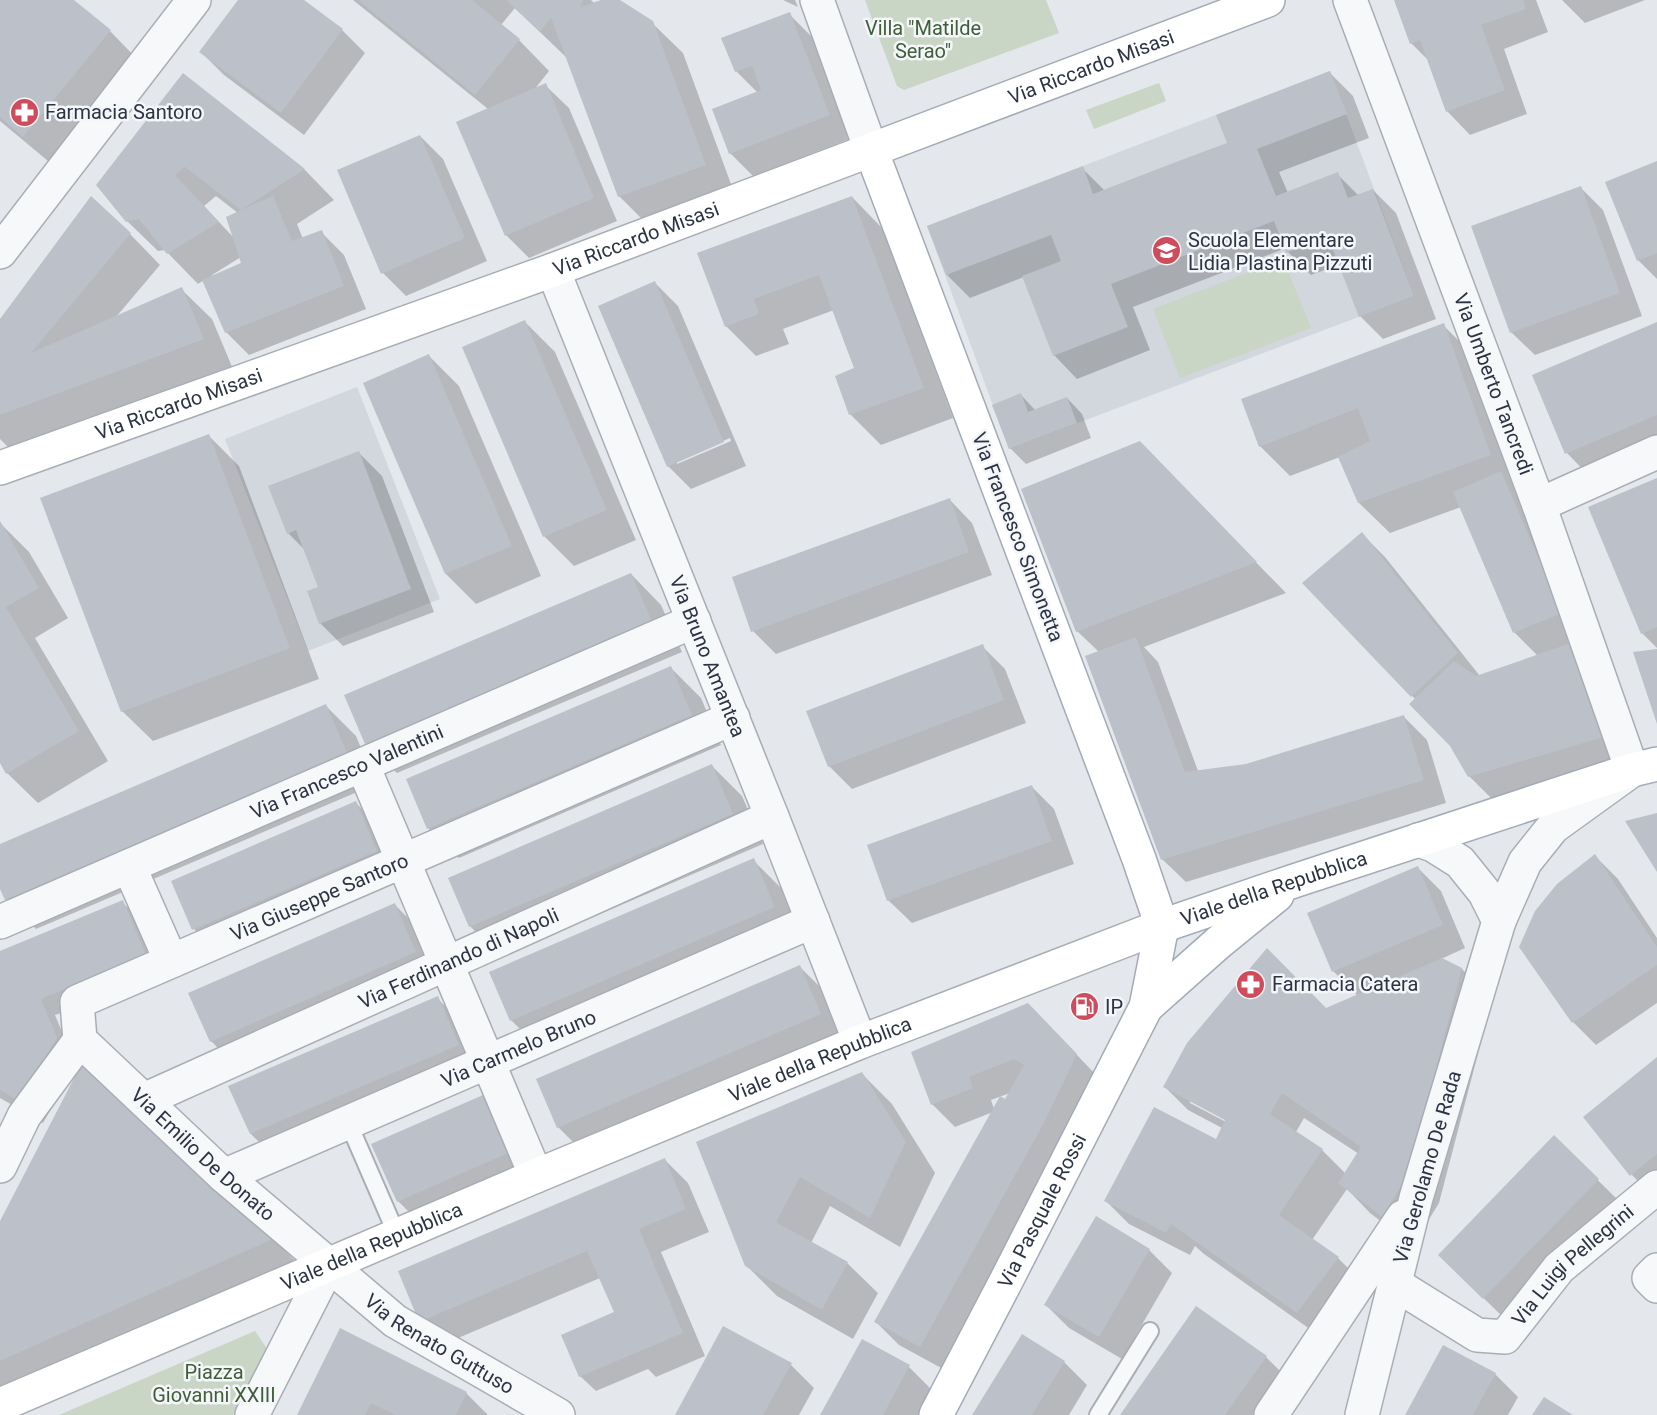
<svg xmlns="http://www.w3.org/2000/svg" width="1657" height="1415" font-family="Roboto,sans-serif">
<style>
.built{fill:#d2d6dd}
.green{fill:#c9d5c5}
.shadow{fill:#0003;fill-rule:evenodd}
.building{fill:#bbc0c9}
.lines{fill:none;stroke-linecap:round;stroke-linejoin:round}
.lane-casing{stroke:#a9aeb6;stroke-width:20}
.street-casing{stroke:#a9aeb6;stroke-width:36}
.secondary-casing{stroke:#a9aeb6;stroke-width:36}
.primary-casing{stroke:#a3abb7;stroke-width:36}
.lane{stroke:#f7f8fa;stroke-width:16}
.street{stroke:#f7f8fa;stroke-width:33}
.secondary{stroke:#fff;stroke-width:33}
.primary{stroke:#fff;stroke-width:33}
.labels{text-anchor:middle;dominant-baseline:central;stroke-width:5;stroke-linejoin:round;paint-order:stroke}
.park-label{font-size:20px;fill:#3f5f39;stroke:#f4f6f9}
.street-label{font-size:20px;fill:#2c3444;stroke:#f4f6f9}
.poi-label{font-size:20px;fill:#2c3444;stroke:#f4f6f9;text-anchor:start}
</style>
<rect width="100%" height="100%" fill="#e4e7ec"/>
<path class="built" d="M1330,71l84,225 -405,153 -82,-223z
M357,387l83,212 -132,52 -83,-212z"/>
<path class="green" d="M865,0h181l13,33 -155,57 -7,-4z
M1159,83l7,18 -72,28 -8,-19z
M1283,259l28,69 -131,50 -27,-69z
M255,1331l13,19 -35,65h-174z"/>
<path class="shadow" d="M0,0h72l38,31 30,31 -86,104 -54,-45z
M240,0h61l41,30 23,23 -61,82 -80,-60 -23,-23z
M353,0h238l4,4 10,-4h13l34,23 31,30 52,142 -86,31 -30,-30 -51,-137 -53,-51 -14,17 18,15 30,31 -15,19 11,-5 24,23 48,113 -88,37 -23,-23 -18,-126z
M783,0h12l3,7z
M1395,0h141l12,32 -44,17 23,65 -57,21 -23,-24 -19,-51 -17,-17z
M1562,0h83l-60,23z
M789,14l23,23 40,101 -99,38 -23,-23 28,-60 -22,-22z
M1330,73l23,23 16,42 -90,34 9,21 49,-19 22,22 14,-6 23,23 40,106 -53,20 -23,-23 -20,-52 -29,11 -23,-23 -2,-4 -153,59 17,43 -73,29 -23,-24 -30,-78 -54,21 -23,-23 135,-107 23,23 124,-47z
M184,76l121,94 29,30 -37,24 6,15 18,-7 23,23 22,54 -117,46 -23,-23 -22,-52 -6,4 -33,-34 -7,1 -31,-30zM216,196l22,17 -4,25 -30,-32zM241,257l2,7 -30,13 -1,-2z
M420,136l23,23 44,102 -81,35 -23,-23 -44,-102z
M1657,162v117l-19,-19z
M1580,187l23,23 39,106 -107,39 -24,-23z
M852,197l30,31 71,190 -72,27 -31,-31 6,-45 -22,-59 -51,19 6,15 -33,12 -30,-30z
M130,234l30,31 -44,52 65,-28 31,30 21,50 -220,83 -13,-13v-118z
M655,283l23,23 68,160 -55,23 -23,-23zM730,438l1,3 -54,23v-3z
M525,322l30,30 81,188 -62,26 -30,-30z
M1657,324v134l-60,26 -30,-31z
M1443,325l30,30 111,281 -16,6 33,33 32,93 -133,39 -31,-31 -18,-31 -35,-45 -112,-117 58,-49 23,23 95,119 58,-20 -24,-24 -53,-125 -71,26 -31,-30 -19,-46 -50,19 -30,-30z
M429,356l30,30 82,190 -65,28 -30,-30z
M1021,395l15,16 31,-13 15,16 9,24 -65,26 -16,-16z
M209,436l30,30 80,213 -166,62 -31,-30z
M359,453l23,23 52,136 -91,34 -23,-23v-35l-14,-37 -18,-18z
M1170,474l116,119 -142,54 14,15 40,109 49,-6 157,-48 23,23 19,63 -260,79 -24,-23 -63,-207 -22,-21z
M1657,479v169l-15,-15z
M949,499l23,24 20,52 -216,79 -23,-23z
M0,523l29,29 39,66 -33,20 73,123 -70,42 -31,-30 -7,-13z
M631,574l30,31 21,47 -285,121 -31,-30z
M982,646l23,23 21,54 -174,66 -23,-23z
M671,668l30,30 20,47 -262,113 -31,-30z
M326,706l30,30 20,48 -340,145 -30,-30 -6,-14v-39z
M712,766l30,30 21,48 -263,113 -30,-31z
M1031,786l23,23 20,55 -162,59 -24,-23z
M356,803l23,23 20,48 -182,78 -23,-23z
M1595,856l23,23 39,59v65l-61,42 -23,-23z
M753,860l31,31 20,46 -263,113 -30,-30z
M1418,868l23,23 24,57 -24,11 21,10 30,31 -53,203 -26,43 -43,-33 -23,-24 -35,51 26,18 30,30 -40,54 -124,-88 -9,-8 -5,9 -61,-31 -23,-23 110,-60 6,-13 -34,-18 -23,-23 161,-78 32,-13 -24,-24 -25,-58zM1190,1100l74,42 -74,-39zM1304,1118l55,36 -13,20 -24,-24 -26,-18z
M122,902l24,23 22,53 -113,37 17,40 7,7 -36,61 -43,-25v-145z
M395,905l23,23 20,47 -204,89 -23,-23z
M800,967l30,30 21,48 -263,112 -30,-30z
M437,998l23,23 21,47 -207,89 -23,-23 -21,-47z
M1051,1028l48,50 -156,291 -44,-24 -23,-23 117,-210 -38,15 -23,-23 -19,-51zM1010,1093l-4,8 -12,8 -3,-9z
M1657,1059v137l-2,2 -23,-23 -47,-58z
M862,1074l30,30 43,69 -35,74 -70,-41 -19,37 36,20 31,30 -25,46 -76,-43 -31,-31z
M483,1097l23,23 24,56 -109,48 -23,-23z
M1554,1137l67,66 -114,118 -44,-43z
M665,1160l23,23 21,49 -48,20 44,104 -49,21 -8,-8 -52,22 -16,-15 36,-63 -16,-35 -156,66 -23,-23z
M0,1224l274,15 29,30 -303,135z
M1149,1250l23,23 -50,86 -53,-31 -23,-23z
M340,1330l126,63 22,22h-190z
M863,1341l46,26 23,23 -13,25h-97z
M1266,1357l30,30 -19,28h-155z
M1064,1362l23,23 -18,30h-95z
M791,1365l23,23 -15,27h-122z
M1495,1374l23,23 -10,18h-101z"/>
<path class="building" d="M0,0h74l37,30 -88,107 -23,-20z
M238,0h66l39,29 -62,84 -82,-61z
M358,0h114l48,39 -45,56z
M506,0h77l-2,7 20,-7h19l33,21 53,144 -88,32 -67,-179 -11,14z
M1394,0h129l3,9 -45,16 24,65 -59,22 -26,-72 -10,4z
M790,12l40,103 -101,39 -17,-45 49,-19 -9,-24 -17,6 -14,-34z
M1330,71l17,43 -90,35 19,47 62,-24 10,26 25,-9 41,107 -55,21 -31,-80 -42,16 -12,-32 -163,63 17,43 -75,29 -31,-80 39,-15 -10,-26 -105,40 -19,-49 156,-60 10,28 83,-32 51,-19 -11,-28z
M183,73l122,96 -64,41 32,-14 19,45 30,-11 22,56 -119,47 -23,-53 39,-17 -15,-46 15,-7 -56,-43 -10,8 44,47 -52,32 -28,-35 -13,3 -30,-37z
M546,83l48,115 -89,38 -49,-114z
M420,135l45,103 -84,36 -44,-104z
M1657,161v92l-20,8 -32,-79z
M1581,186l39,107 -110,40 -39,-107z
M91,196l40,37 -100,120 151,-66 22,52 -204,76v-96z
M852,196l72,192 -75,27 -14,-39 19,-8 -35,-93 -65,24 5,15 -34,13 -28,-74z
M655,281l69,161 -57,25 -69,-161z
M525,320l82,190 -64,27 -81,-190z
M1657,322v93l-92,39 -33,-79z
M1444,323l47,132 -133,48 -20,-46 32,-16 -12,-33 -99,39 -18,-48z
M429,354l83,192 -67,28 -82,-191z
M1021,393l7,19 39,-15 10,26 -68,26 -17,-44z
M209,434l81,214 -169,64 -81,-214z
M1140,441l117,121 -181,70 -55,-143z
M359,451l52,138 -92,35 -12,-33 11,-4 -22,-57 -9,4 -19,-48z
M1501,471l61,142 -49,20 -60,-141z
M1657,478v149l-16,7 -53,-127z
M950,498l19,54 -218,80 -19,-55z
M0,521l39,67 -33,19 73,124 -73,43 -6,-11z
M1362,532l96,121 -47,44 -109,-114z
M631,573l21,49 -287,122 -21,-49z
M1136,637l49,135 61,-8 158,-49 20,65 -263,80 -76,-204z
M1571,643l33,94 -136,40 -18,-31 -41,-42 45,-43 22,15z
M983,644l21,56 -176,67 -22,-56z
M1657,649v75l-24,-72z
M671,666l21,49 -265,114 -21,-50z
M326,704l21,49 -342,147 -5,-11v-45z
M712,764l21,50 -264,113 -21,-49z
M1032,785l20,56 -165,60 -20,-56z
M356,801l21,50 -185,79 -21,-49z
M1657,813v59l-32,-51z
M1595,854l62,93v18l-85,58 -53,-76 16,-36 22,-27z
M754,858l21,49 -265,114 -21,-49z
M1418,866l25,59 -111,47 -25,-59z
M123,900l23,55 -105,44 16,39 -38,63 -19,-11v-139z
M395,903l21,49 -206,90 -22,-49z
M1267,948l59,60 116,-50 20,10 -53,205 -27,44 -44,-34 23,-36 -79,-54 -12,21 53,35 -44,66 60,42 -42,56 -126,-89 -5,9 -62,-32 50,-94 62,32 9,-19 -62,-33 24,-44z
M800,965l21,49 -264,114 -21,-49z
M438,996l21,49 -209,89 -22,-48z
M1028,1003l49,51 -32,67 -125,226 -46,-25 126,-226 5,3 19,-34 -10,-6 -45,18 4,11 -42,17 -20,-53z
M1657,1057v97l-27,22 -47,-59z
M84,1059l191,179 -275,123v-140z
M862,1072l44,70 -36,76 -70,-41 -24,45 72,40 -26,48 -77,-44 -49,-124z
M483,1095l25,58 -111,49 -26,-58z
M1554,1135l45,44 -116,120 -45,-44z
M665,1158l21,51 -47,20 44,104 -104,44 -18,-42 53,-23 -27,-61 -168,71 -21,-51z
M1096,1216l54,33 -51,88 -55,-32z
M1196,1306l71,50 -42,59h-105z
M723,1326l69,37 -29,52h-88z
M340,1328l127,64 -11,23h-61l-24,-12 -6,12h-68z
M1022,1334l43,27 -33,54h-60z
M862,1339l48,26 -27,50h-63z
M1443,1345l53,28 -23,42h-68z
M1544,1397l29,18h-41z"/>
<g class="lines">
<defs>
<path id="lane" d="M348,1122l49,113
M1098,1415l52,-84"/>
<g id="street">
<path d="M817,0l54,150"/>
<path id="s1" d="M1350,0l189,505 93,265 -79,57 -28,35 -26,59 -83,277 -54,217"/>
<path d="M0,252l194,-252"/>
<path id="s2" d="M553,270l219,547 88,225"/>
<path d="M1539,505l118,-53"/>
<path d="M363,766l173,410"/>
<path d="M1418,840l15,5 27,17 25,31 14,28"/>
<path d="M129,866l42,95"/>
<path id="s3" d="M0,922l694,-301"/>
<path id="s4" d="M80,1040l144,136 171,145 163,94"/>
<path id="s5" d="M144,1100l628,-283"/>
<path id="s6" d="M0,1166l24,-50 56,-76 -3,-38 656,-284"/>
<path id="s7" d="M224,1176l589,-255"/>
<path d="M1657,1270l-8,8 8,8"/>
<path id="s8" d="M1395,1284l82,51 28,2 54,-69 98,-81"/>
<path d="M252,1415l77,-151"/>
<path d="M1271,1415l132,-198"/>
</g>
<g id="secondary">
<path id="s9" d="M0,468l553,-198 318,-120"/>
<path id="s10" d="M0,1405l536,-229 324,-134 302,-116"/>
</g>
<g id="primary">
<path id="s11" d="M1162,926l-23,-67 -268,-709 397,-150"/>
<path id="s12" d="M1162,926l132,-45 338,-111 25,-6"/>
<path d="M1146,1007l72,-64 59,-48"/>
<path id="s13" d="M936,1415l69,-132 141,-276 16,-81"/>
</g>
</defs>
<use href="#lane" class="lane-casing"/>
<use href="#street" class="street-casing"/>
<use href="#secondary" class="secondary-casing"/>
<use href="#primary" class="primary-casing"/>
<use href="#lane" class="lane"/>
<use href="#street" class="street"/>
<use href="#secondary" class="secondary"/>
<use href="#primary" class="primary"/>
</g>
<defs>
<symbol id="pharmacy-disc" viewBox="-11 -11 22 22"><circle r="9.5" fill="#cd4d5c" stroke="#f4f6f9"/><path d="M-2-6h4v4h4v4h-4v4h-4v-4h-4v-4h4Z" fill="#fff"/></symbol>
<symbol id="school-disc" viewBox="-11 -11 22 22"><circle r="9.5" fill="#cd4d5c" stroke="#f4f6f9"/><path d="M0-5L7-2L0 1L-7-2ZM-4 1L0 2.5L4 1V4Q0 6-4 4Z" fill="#fff"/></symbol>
<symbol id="fuel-disc" viewBox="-11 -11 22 22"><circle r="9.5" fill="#cd4d5c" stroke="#f4f6f9"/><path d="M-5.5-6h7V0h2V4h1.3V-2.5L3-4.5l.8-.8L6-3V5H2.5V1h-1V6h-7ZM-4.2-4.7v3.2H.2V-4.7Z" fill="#fff"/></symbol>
</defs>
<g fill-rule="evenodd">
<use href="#pharmacy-disc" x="8" y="96" width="33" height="33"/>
<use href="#school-disc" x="1150" y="234" width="33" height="33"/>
<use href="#pharmacy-disc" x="1234" y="968" width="33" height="33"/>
<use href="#fuel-disc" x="1068" y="990" width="33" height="33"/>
</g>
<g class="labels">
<g class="park-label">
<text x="923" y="28">Villa "Matilde<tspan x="923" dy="23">Serao"</tspan></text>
<text x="214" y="1372">Piazza<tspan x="214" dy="23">Giovanni XXIII</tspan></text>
</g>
<g class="street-label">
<text stroke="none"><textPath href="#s11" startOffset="1064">Via Riccardo Misasi</textPath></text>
<text stroke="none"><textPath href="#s9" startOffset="676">Via Riccardo Misasi</textPath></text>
<text stroke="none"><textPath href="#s1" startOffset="410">Via Umberto Tancredi</textPath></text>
<text stroke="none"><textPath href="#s9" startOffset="190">Via Riccardo Misasi</textPath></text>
<text transform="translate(1018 537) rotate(69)">Via Francesco Simonetta</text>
<text stroke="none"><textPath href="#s2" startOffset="416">Via Bruno Amantea</textPath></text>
<text stroke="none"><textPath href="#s3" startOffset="378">Via Francesco Valentini</textPath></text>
<text stroke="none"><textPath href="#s12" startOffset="118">Viale della Repubblica</textPath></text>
<text stroke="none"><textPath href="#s6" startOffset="452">Via Giuseppe Santoro</textPath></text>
<text stroke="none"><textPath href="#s5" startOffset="345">Via Ferdinando di Napoli</textPath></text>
<text stroke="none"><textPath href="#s7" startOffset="321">Via Carmelo Bruno</textPath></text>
<text stroke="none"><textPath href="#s10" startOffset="890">Viale della Repubblica</textPath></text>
<text stroke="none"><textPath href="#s4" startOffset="168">Via Emilio De Donato</textPath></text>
<text transform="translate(1427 1167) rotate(-74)">Via Gerolamo De Rada</text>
<text stroke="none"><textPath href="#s13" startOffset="230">Via Pasquale Rossi</textPath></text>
<text stroke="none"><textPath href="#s10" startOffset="404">Viale della Repubblica</textPath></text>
<text stroke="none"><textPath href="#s8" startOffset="224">Via Luigi Pellegrini</textPath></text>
<text stroke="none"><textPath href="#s4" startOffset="472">Via Renato Guttuso</textPath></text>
</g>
<g class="poi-label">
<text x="45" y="112">Farmacia Santoro</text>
<text x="1188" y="240">Scuola Elementare<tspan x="1188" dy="23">Lidia Plastina Pizzuti</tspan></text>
<text x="1272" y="984">Farmacia Catera</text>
<text x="1105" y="1007">IP</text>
</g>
</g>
</svg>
